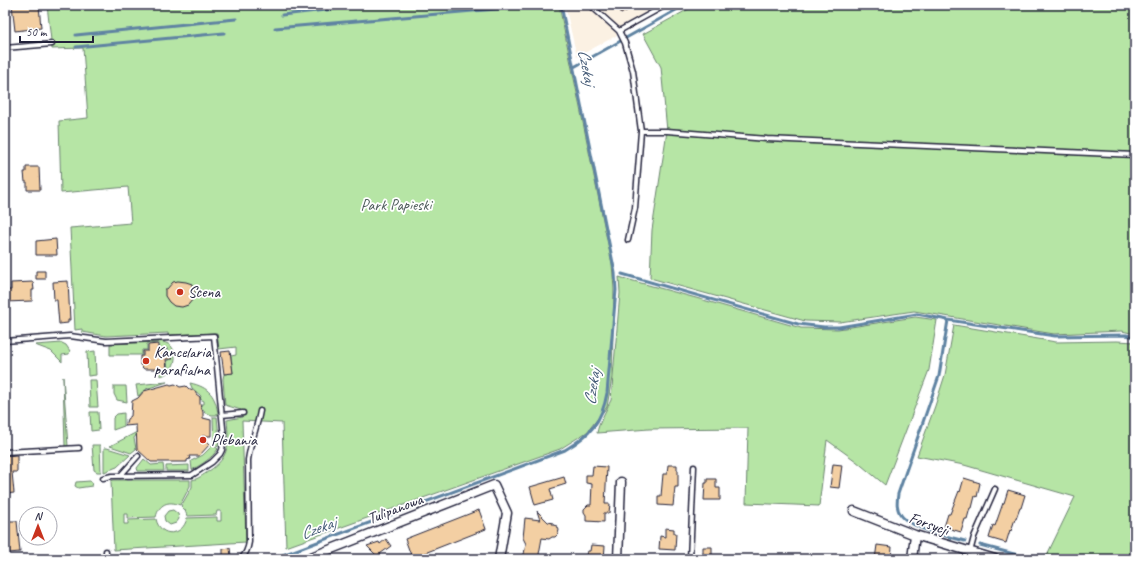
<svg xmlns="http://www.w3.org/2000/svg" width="1140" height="564" font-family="Caveat,sans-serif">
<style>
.built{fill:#fbf1e3}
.green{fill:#b6e5a5;stroke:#6c8470}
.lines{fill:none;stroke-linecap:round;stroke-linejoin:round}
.stream{stroke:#5e83a2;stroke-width:3}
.building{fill:#f3cfa3;stroke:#22223b}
.lane-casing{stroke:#22223b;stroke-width:7}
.street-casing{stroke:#22223b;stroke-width:11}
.lane{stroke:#fff;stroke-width:4}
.street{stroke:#fff;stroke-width:8}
.poi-dot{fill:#c8321e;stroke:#fff;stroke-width:1.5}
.labels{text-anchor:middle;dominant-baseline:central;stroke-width:3.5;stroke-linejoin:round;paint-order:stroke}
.park-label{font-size:16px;fill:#4e5c5b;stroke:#fff}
.poi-label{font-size:16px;fill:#22223b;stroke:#fff;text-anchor:start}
.street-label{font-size:16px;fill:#22223b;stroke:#fff}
.water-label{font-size:17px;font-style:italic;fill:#455b77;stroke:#fff}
</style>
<rect width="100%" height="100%" fill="#fff"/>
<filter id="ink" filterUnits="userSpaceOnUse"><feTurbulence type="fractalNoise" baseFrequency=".025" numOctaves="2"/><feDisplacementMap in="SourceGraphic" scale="8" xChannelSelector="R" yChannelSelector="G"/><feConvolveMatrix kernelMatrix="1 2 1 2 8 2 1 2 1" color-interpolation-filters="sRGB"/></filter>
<g filter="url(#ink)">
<path class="built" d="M565,5h108l-96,52z"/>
<path class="green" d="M47,5h512l53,259 2,25 -2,88 -5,30 -20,25 -27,17 -274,98 -4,-124 -40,-2 4,121 -132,8 -3,-69 3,-1h76v6l-10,19c-12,-5 -21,-1 -24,12l-28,1v-4h-4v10h4v-4l28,-1c4,19 27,18 31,-1l30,-1v4h4v-10h-4l-1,4 -29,1 -2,-6 -4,-4 11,-19v-7c6,-1 11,-5 17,-9 21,-14 20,-28 18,-51l15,-3 -1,-7 -16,-5 -2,-26 1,-5 9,-1 -2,-17 5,-1v-8l-17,2 -2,-16 -49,2v-2l-62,3 -24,-4v-3l-7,1 -5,-102 61,-5 -3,-36 -67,6 -2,-72 29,-3 -5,-70 -31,1z
M696,5h439v329l-13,-3 -68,3 -140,-23 -74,11 -35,-1 -155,-43 2,-48 15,-99 -6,-64 -18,-33z
M619,277l77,21 105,30 37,1 77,-12 22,3 -8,50 -44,115 -29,-24 -29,-21 -8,66 -73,-3 2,-75 -99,1 -52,4c1,-9 10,-24 14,-33l9,-107z
M954,325l102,17 61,-1 18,1v217h-90l30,-62 -111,-32 -47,-9 18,-50 10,-31z
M159,341c4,1 9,2 12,5 9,11 2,28 -11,30v-4l8,-3 -1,-9h3l-2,-11h-9v-6l-12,1v6h-5v5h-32v-11l49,-2z
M62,343l4,2 4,6 -1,3 -7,1v7l-11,-11 -16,-6z
M95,351l1,24 -8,1 -1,-24z
M63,377l5,69h-3z
M89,380h7l2,27h-8z
M167,382l-21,7v2l-4,1 -2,3 -2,1 -2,-11z
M190,383c19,4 26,13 28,32h-6l-7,-2 -1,-3 -3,-1v-5h3v-3l-4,-2 1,-3 -9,-8z
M114,386h12l1,16 -10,-2 -3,-6z
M90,412h8l1,18 -8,1z
M124,413v13l-11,4v-12l4,-4z
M213,417h4l2,21 -1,9 -4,-3z
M139,431l-5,7 2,11 -5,4 -21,-7z
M92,445h8l1,27h-4l-3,-2z
M213,445l5,4c-7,10 -16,15 -26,21l-1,-9 12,-6z
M104,448h3l23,7 -13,12 -13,5z
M144,459l7,6 12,-1 1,7h-26l-1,-3z
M189,465v6h-23v-5z
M90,481l3,2 -1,3 -14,2 -3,-2 1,-4z
M173,510l5,4 1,5 -3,4 -6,2 -5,-4 -1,-5 4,-5z"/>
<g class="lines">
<path class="stream" d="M533,6l12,-1
M282,15l87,-10
M275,28l233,-20
M76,35l160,-16
M76,47l148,-14
M574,67l111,-62
M622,274l176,50 26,3h15l78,-13 31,6 107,16 71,-1 9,2
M948,320l-9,56 -41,118c-1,7 -2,15 3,21 9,13 48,22 64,26
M980,545l53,14
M272,559l293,-109c25,-15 37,-28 42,-57l9,-103 -1,-17 -54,-268"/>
</g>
<path class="building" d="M12,5h27l2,23 -26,3z
M616,5h21l-16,9z
M26,167h13l1,23h-13v-8h-2l-1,-10h2z
M56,239l1,16h-21v-14z
M36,271h9v8h-9z
M68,281l2,39h-2v3l-9,1 -2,-24h-3l-1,-18z
M178,281l8,1 6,2v3h3v7l-2,5 -5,6 -6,2 -8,-1 -5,-4 -4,-6v-7h2l6,-7z
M33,282l1,8h-2v11l-27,1v-10l1,-2h5v-7z
M158,344v6h9v3l6,6h-7l1,10h-23l-4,-4v-9h3v-5h5v-6z
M230,351l3,22 -9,1 -3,-22z
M169,384l2,1 4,-1 5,3 6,-1 3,3h2l5,3v2l4,3v7l3,8v6l8,2v16h-9l8,8 -11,12h-10l1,3 -3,1v2h-36l-14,-13 -1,-24 -11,1 2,-7 4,-3 1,-15 6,-3 6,-7z
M5,455l12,1v16h-5l2,21 -9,1z
M833,464l9,1 -3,23 -9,-1z
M668,465h9v5h1v17h-3l-2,19 -15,-1v-9h3l2,-22h4z
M593,466l14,1 -2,37h5l-1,9h-5v9l-18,-1v-6l-2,-3v-3l4,-4h3l1,-21 -6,-1v-8h6z
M564,477l2,7 -16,5 3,11 -18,5 -5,-18z
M964,478l16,5 -3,14 -2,-1 -3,12h-2l-3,11h-2l-4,13 -17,-5 4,-13h2l9,-23 1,1z
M707,479h9v9h4v12h-16l1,-17h2z
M1008,490l17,5 -4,13h-1l-4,11h-1l-4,12 -1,-1 -4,13 -17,-5 4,-13 2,1 8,-23h1z
M479,510l7,19 -74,29 -7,-19z
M537,511l11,11 5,1v2l4,1 2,4 -1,4 -3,3h-3l-3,2 -7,-1 -3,16 5,5h-21l3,-15 -3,-6 2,-20 15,2z
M8,521h9l3,31 -11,1z
M665,528l9,1v4h2l-1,17 -16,-1 1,-13 5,1z
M386,539l5,7 -14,10 -10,-10 12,-4 1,2z
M591,545l14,1 -1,13h-23l6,-6 1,-2h2z
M877,545l15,2 -1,12h-16z
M703,547h9v12h-9z
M230,548l1,8h-8v-7z"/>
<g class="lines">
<defs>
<path id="lane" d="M590,5l29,26 6,12 8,28 8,60 -6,77 -7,32
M619,31l47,-26
M5,48l47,-4
M641,131h26l100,8 368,16
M5,341l65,-5 36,5 108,-5 10,102 -2,12 -2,4 -8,8 -20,13 -80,1 -9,2
M222,415l21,-2
M5,452l74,-4
M120,476l18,-20
M970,552l4,-15 21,-48
M106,559v-8
M241,559c5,-5 7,-10 8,-17l-1,-82c2,-17 9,-32 12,-49
M690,559l4,-92"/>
<path id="street" d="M854,511l61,24 80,24
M306,559l188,-74 13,28 -8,46
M618,559l3,-77
M912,559l3,-24"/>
</defs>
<use href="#lane" class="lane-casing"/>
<use href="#street" class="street-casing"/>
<use href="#lane" class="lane"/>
<use href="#street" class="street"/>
</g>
</g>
<g class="poi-dot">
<circle cx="180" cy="292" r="4"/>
<circle cx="146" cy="361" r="4"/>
<circle cx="203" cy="440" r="4"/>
</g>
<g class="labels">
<g class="park-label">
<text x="396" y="205">Park Papieski</text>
</g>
<g class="poi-label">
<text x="188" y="292">Scena</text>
<text x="154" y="352">Kancelaria<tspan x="154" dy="18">parafialna</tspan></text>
<text x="211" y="440">Plebania</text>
</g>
<g class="street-label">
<text transform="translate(395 509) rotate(-21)">Tulipanowa</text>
<text transform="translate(929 524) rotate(19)">Forsycji</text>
</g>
<g class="water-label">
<text transform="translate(587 67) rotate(79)">Czekaj</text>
<text transform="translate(592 387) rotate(-81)">Czekaj</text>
<text transform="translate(318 528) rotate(-20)">Czekaj</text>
</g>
</g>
<rect width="1140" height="564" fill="none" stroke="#fff" stroke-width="20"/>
<rect x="10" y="10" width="1120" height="544" fill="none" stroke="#22223b" stroke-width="1.5" filter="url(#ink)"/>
<g transform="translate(38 526)"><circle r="19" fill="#ffffff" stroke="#a7a7b1"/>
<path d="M0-3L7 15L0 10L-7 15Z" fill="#c8321e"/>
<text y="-6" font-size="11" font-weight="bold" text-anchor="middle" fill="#22223b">N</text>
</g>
<path d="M20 36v6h73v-6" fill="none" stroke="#22223b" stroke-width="2"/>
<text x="26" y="36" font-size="12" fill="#22223b" stroke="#ffffff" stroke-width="3" paint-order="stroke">50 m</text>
</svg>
